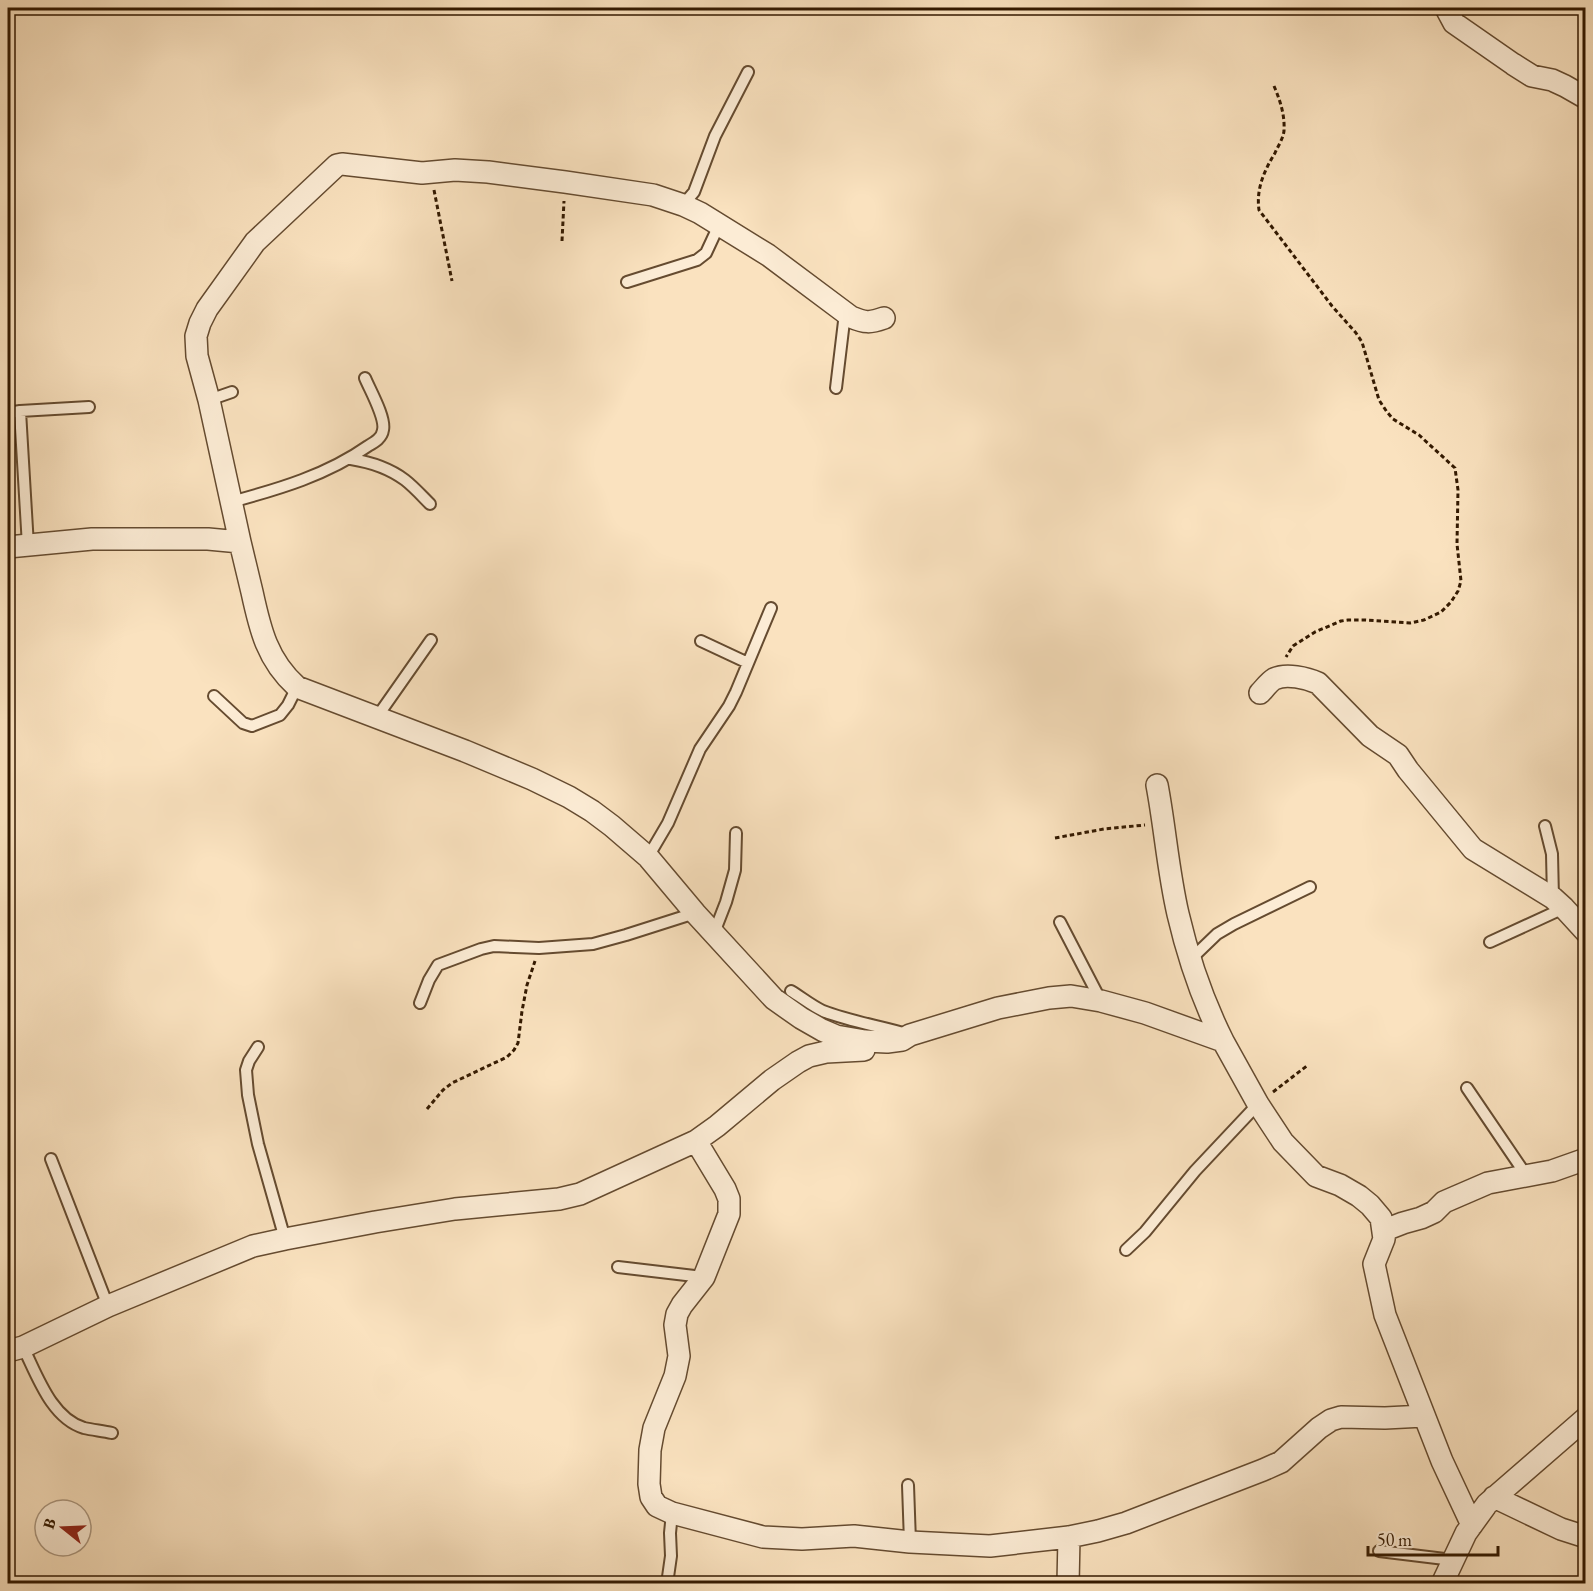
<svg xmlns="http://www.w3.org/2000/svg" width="1593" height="1591" font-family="'EB Garamond',serif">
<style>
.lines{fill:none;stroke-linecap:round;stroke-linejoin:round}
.lane-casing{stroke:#654b30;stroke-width:14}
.street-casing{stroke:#654b30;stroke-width:24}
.path{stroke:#331900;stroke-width:3;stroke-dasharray:4.5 3;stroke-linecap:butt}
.lane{stroke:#fcecd5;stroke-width:10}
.street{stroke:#fcecd5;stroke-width:21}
</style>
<rect width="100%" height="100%" fill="#fae2bf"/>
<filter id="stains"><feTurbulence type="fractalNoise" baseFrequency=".00333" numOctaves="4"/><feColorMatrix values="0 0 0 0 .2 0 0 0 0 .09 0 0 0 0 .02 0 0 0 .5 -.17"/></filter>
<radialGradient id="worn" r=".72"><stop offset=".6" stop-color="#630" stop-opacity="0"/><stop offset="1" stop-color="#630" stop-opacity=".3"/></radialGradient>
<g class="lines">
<defs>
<path id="lane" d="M683,205l11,-13 21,-56 33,-64
M627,282l70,-22 9,-7 13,-28
M836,388l9,-75
M209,400l23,-8
M8,413l12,-2
M351,459c19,3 38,9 54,21 9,7 17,16 25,24
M231,502c48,-13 96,-27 137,-56 7,-4 14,-8 15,-16 3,-12 -13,-40 -18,-52
M28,546l-8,-135 69,-4
M701,641l47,22
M214,696l29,27 9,3 28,-11 8,-10 9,-18
M377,717l54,-77
M1545,826l7,28 1,44
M648,857l20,-34 32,-74 29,-43 7,-14 35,-84
M1060,922l41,79
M714,933l12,-31 9,-32 1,-37
M1490,942l74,-34
M1191,959l26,-25 17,-10 76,-37
M791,991c10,6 21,15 32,20 28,11 58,15 87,24
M420,1003l9,-23 9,-15 43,-16 13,-3 45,2 54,-4 33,-9 69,-22
M258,1047l-9,14 -3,9 2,25 10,49 27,95
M1467,1088l59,87
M51,1159l57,147
M1126,1250l19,-18 50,-61 63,-67
M618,1267l85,10
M23,1347c14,28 28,71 61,81 9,2 19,3 28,5
M908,1485l2,57
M1379,1551l74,9
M667,1584l4,-28 -1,-23 2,-20"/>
<path id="street" d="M1446,8l8,15 59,41 19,12 20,4 13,6 21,12
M240,542l-31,-142 -12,-44 -1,-20 4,-13 7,-14 48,-67 82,-77 5,-1 80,9 33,-3 33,2 77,10 88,13 30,10 17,8 68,42 83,62c14,6 19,6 33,1
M8,547l84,-8h116l32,3c4,16 8,33 12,50 8,37 15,68 45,95l168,64 67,28 37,18 23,14 20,15 36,31 47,56 79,86 27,19 21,12 14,6 29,5 22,1 15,-2 8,-5 88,-27 51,-10 22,-2 30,5 44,12 78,28 35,63 25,38 33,34 24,9 19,11 11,9 11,13 3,21 -10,25 11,51 57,146 30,64
M1260,693c4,-4 9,-11 14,-14 12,-6 33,-1 44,4l52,53 28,19 10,15 65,79 80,49 11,10 22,24
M1157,785c8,42 11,86 21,129 10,43 25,87 45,127
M696,1141l29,48 4,10v15l-25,63 -22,28 -5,9 -2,11 4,31 -4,20 -21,52 -4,22 -1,34 2,13 6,9 15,7 91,24 39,2 52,-3 56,6 80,4 79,-9 29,-6 28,-8 137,-53 18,-8 38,-34 12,-8 10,-3 44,1 39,-2
M1384,1239l1,-9 18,-7 18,-5 13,-6 10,-10 44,-19 64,-12 34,-12
M8,1351l15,-4 85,-41 145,-60 32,-7 90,-17 80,-13 104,-10 21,-5 116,-53 21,-15 55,-46 26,-18 11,-6 17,-4 38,-2
M1494,1497l67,32 25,8
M1068,1584l1,-47
M1442,1584l24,-51 21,-29 99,-86"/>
</defs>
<use href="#lane" class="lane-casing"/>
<use href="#street" class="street-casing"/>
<path class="path" d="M1274,86c6,14 11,29 10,45 -1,8 -6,15 -9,22 -11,18 -19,36 -16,57l73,96 24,27 6,9 17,58 8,12 6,7 26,16 36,33 3,22 -1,54 4,37 -3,10 -7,11 -10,10 -17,8 -14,3 -45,-3h-17l-7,1 -26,11 -22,14 -7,11
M434,190l18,91
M562,241l2,-40
M1055,838l49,-9 41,-4
M1273,1092l35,-27
M427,1109l16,-19 9,-7 55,-26 7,-7 4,-7 4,-32 5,-26 8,-24"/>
<use href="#lane" class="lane"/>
<use href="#street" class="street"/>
</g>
<rect width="1593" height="1591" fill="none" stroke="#fae2bf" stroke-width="30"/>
<rect x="9" y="9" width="1575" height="1573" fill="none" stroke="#331900" stroke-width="3"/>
<rect x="15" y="15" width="1563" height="1561" fill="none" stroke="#331900" stroke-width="1.5"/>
<g transform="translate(63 1528) rotate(288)"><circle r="28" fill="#fcecd5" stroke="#ac9880" stroke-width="1.5"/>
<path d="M0-4.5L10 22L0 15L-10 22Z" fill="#8f2418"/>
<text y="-9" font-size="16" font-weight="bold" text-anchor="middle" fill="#331900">B</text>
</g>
<path d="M1368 1546v9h130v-9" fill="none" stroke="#331900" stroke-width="3"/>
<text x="1377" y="1546" font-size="18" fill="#331900" stroke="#fcecd5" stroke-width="4.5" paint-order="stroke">50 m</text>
<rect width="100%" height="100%" filter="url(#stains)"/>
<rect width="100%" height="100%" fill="url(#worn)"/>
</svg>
